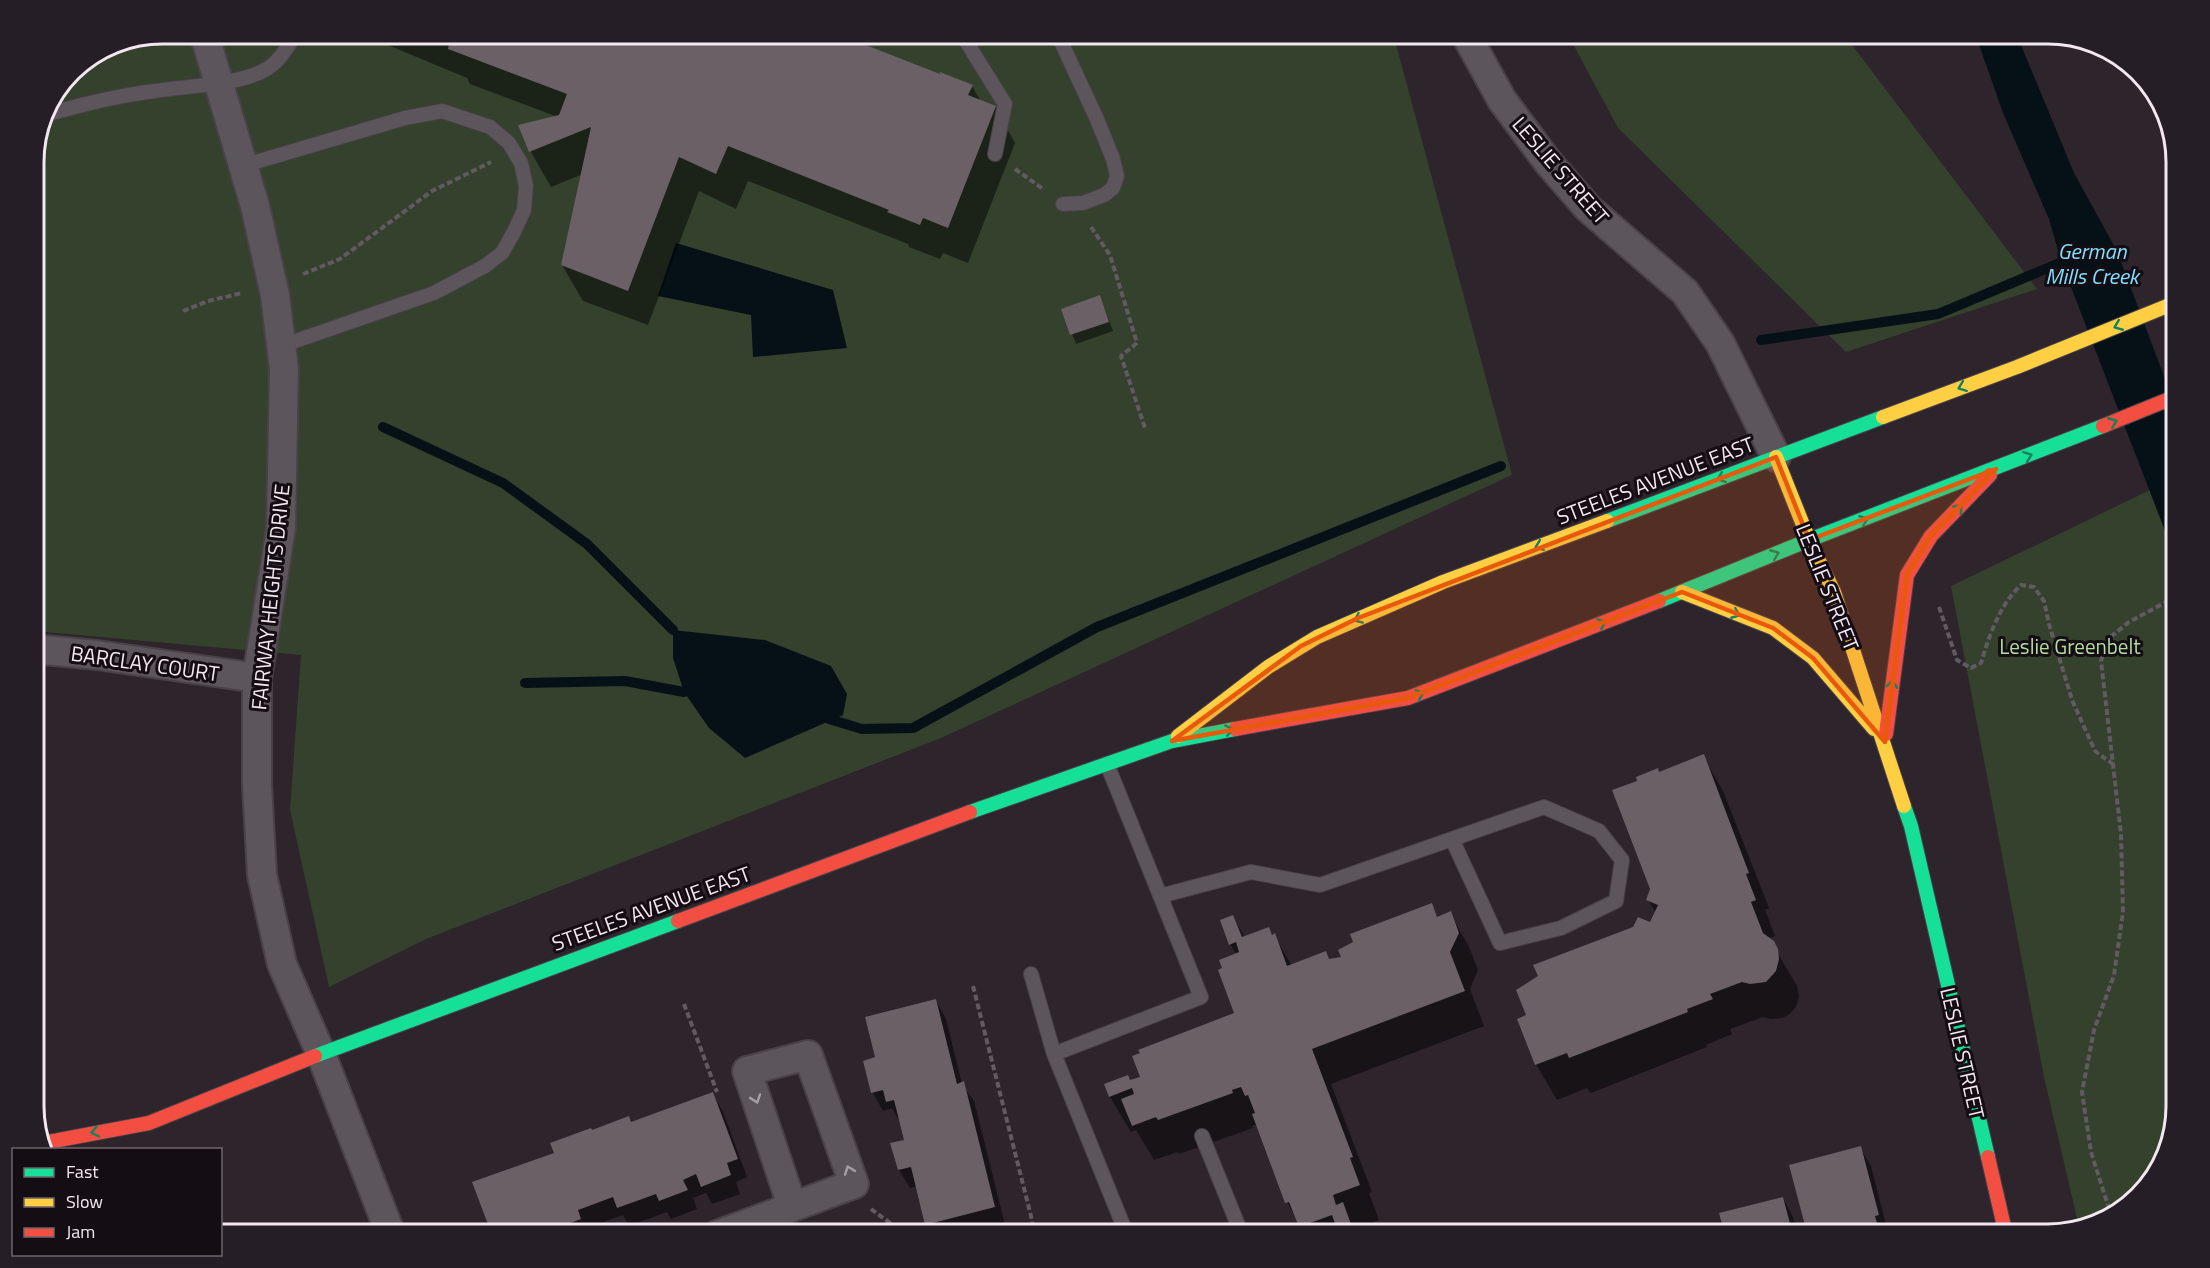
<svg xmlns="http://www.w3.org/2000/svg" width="2210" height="1268" font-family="'Titillium Web',sans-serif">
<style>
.green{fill:#34412d}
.water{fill:#051117}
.shadow{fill:#0007}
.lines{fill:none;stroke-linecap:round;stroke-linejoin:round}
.stream{stroke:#051117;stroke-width:10}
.building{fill:#6a6066}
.lane-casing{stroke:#494148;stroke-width:16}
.street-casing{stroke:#494148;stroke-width:32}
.fast-casing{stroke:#494148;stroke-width:16}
.slow-casing{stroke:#494148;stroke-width:16}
.jam-casing{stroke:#494148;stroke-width:16}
.path{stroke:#615a61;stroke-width:4;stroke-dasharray:6 3;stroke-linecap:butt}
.lane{stroke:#5d555c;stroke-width:14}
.street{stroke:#5d555c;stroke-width:28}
.fast{stroke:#16e098;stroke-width:14}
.slow{stroke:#ffcf43;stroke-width:14}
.jam{stroke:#f24e42;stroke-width:14}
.oneway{stroke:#15815d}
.oneway2{stroke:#a89ea6}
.marked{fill:#e8590c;fill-opacity:0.2;stroke:#e8590c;stroke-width:4.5;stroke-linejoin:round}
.labels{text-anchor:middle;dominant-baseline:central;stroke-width:6;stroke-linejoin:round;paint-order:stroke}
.street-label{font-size:21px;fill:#f3e7f1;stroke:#140d14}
.park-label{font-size:21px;fill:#b2dd9d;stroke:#140d14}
.water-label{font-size:22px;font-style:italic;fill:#82dffd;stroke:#140d14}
.rim{fill:none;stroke:#f3e7f1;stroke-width:3}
</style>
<rect width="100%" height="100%" fill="#2d242c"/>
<path class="green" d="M162,33h1231l119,442 -571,263 -515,201 -97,48 -39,-177 11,-155 -268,-24v-477l10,-42 28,-42 42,-27z
M1567,33h276l194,256 -191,63 -228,-224z
M2177,477v630l-17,63 -47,48 -34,9 -35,-150 -93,-491z"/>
<path class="water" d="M1975,33h41l58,140 43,78 60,160v151l-116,-301 -12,-42 -46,-106z
M676,243l157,47 14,58 -94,9 -2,-42 -93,-19z
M673,630l92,10 66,26 16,28 -4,21 -98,43 -36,-30 -25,-36 -11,-34z"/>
<path class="shadow" d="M359,33h472l110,43 31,10 9,16 14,5 20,36 -47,120 -25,-10 -3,6 -31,-12 -1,-3 -160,-63 -12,28 -37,-18 -51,134 -65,-24 -21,-36 21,-91 -32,13 -20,-35 -11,-26 38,-9 -88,-33 -3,-6z
M1100,297l13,34 -37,13 -13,-34z
M1703,756l20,35 46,117 -4,2 10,26 -5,2 1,4 26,44 2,10 -3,11 -6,7 -8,4 -11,1 -8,-2 -33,12 2,5 -26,11 1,2 -116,46 -4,-5 -30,12 -21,-36 -8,-48 123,-92 5,-11 -8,-14 4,-10 7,-116z
M1431,905l7,13 12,-5 20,36 8,21 -8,19 14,37 -153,58 41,108 -3,1 10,27 -22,9 3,6h-55l-18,-33 -30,-78 -5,2 1,2 -74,26 -1,-2 -24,8 -18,-30 -5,2 -21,-35 -4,-12 24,-3 12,-4 94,-64 1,-59 -7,-11 3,-27 12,21 29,-3 18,31 51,-8z
M936,1001l10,18 16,65 12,17 31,124 -39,10h-33l-6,-11 -10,-38 -7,2 -11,-18 -7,-26 14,-3 -6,-22h-2l-6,-11 -9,3 -10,-18 4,-35z
M713,1094l10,18 24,65 -11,5 4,12 -28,10 -6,-11 -13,5 4,11 -26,10 -4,-7 -38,14 -6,-11 -36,13 3,7h-97l63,-81 73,-36 3,5z
M1860,1148l11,18 17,67 -4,2h-74l-2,-3z
M1783,1198l10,19 5,18h-71z"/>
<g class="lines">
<path class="stream" d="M1761,340l177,-26 136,-57
M383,427l120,56 84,61 86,86
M525,683l100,-2 59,11
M829,719l33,10 51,-1 184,-101 404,-161"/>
</g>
<path class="building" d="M421,33h414l105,41v-2l33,13 -5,10 28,11 -48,122 -25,-10 -3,7 -33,-13 2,-2 -161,-64 -12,28 -37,-17 -51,134 -67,-26 30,-138 -62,25 -11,-27 41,-10 8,-21 -119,-45 1,-5z
M1100,295l9,27 -39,13 -9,-26z
M1704,754l45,119 -3,1 10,26 -5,2 12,31 11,8 4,8 1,10 -3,12 -10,11 -16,2 -8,-2 -32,12 3,5 -26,10 1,3 -119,46 -2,-5 -32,12 -18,-46 9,-4 -10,-25 22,-14 -5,-11 100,-38 5,-10 12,5 8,-17 -12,-5 4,-11 -38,-99 25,-9 -1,-4 22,-9 1,4z
M1432,903l5,14 14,-6 8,22 -9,19 15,39 -153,58 41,108 -3,1 10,27 -27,10 3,10 7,-3 9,25 -14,5 -6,-17 -33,12 -10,-25 -4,1 -33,-89 3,-1 -7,-18 -3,1 -4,-9 -9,3 1,3 -75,27 -2,-3 -24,9 -11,-27 13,-5 -2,-6 -23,9 -5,-13 24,-9 2,5 10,-3 -8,-21 8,-3 -2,-3 96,-37 -16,-43 4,-2 -3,-8 20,-8 -3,-10 -7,3 -9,-25 13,-5 9,22 27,-10 3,8 3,-2 12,33 39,-15 3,8 12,-2 -3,-7 15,-8 -3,-8z
M936,999l21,85 7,-3 31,126 -70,18 -14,-58 -13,3 -8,-27 14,-3 -10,-40 -8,2 -3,-12 -12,3 -8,-32 12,-4 -10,-40z
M713,1092l25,67 -11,4 4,12 -30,12 -5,-13 -13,6 5,10 -29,11 -3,-7 -39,14 -4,-11 -35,13 3,9 -13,5 4,11h-80l-20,-53 82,-29 -4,-10 41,-15 1,2 37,-14 2,6z
M1861,1146l18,69 -4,1 2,7 -32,8 1,4h-36l-1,-2h-2l-18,-68z
M1783,1197l10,38h-68l-6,-22z
M1707,1225l3,10h-36v-1z"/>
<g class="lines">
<defs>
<path id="lane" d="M961,33l44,71 -10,50
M1057,33l39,84 17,42 4,17 -4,12 -9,7 -21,8 -20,1
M42,116c37,-11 74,-20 113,-25 31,-5 81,-6 108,-20 16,-8 24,-23 33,-38
M242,166l163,-48 37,-7 48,16 19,16 12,20 5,23 -2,24 -10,22 -12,21 -17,13 -51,27 -153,53
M1160,896l91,-24 69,13 224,-78 55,24 23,29 -6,41 -55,27 -61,15 -48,-104
M1031,974l23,80 147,-57 -94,-233
M1054,1054l73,181
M1202,1136l40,99"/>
<path id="street" d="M204,33l51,173 20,89 9,74 -3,159 -24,150v107l5,90 20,89 39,90 70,181
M1465,33l37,67 46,62 40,46 97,84 35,51 56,114
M33,649l64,6 160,23
M717,1235l137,-51 -46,-129 -61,16 45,135"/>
<path id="fast" d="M1607,521l276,-104
M1659,601l150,-61 294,-114
M1904,806l7,20 77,331
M970,812l202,-71 63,-12
M315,1056l363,-135"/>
<path id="slow" d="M1883,417l134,-50 160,-65
M1776,457l33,83 25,52 70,214
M1682,592l91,36 40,30 61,71
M1178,736l90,-69 49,-30 126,-55 164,-61"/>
<path id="jam" d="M2103,426l74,-30
M1235,729l173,-31 251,-97
M1886,734l21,-159 24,-39 59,-61
M678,921l292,-109
M43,1143l106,-20 166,-67
M1988,1157l18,78"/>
</defs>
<use href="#lane" class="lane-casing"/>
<use href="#street" class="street-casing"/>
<use href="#fast" class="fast-casing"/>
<use href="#slow" class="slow-casing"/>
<use href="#jam" class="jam-casing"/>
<path class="path" d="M1015,169l28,20
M1091,227l19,28 27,88 -16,13 24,72
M303,274l37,-15 92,-68 59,-29
M183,311l25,-10 34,-8
M1939,607l18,53 14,8 10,-5c8,-27 19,-59 40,-78l13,2 10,14 5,23 23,76 23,51 19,14
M973,986l59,234 1,15
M684,1004l33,88
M871,1209l36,26
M2112,1218l-21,-66 -9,-60 12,-62 20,-55 9,-63 -2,-78 -20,-173 7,-22 21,-17 48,-26"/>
<use href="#lane" class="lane"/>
<use href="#street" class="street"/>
<use href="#fast" class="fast"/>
<use href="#slow" class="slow"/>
<use href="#jam" class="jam"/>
</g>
<defs><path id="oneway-chevron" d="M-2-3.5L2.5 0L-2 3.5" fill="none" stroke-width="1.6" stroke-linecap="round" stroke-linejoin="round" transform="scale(1.5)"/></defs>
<g class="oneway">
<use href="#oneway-chevron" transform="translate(2118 326) rotate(158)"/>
<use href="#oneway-chevron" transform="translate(1962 387) rotate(159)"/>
<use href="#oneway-chevron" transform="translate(2113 422) rotate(-22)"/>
<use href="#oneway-chevron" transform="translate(2028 456) rotate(-21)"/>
<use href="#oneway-chevron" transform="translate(1721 478) rotate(159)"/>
<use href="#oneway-chevron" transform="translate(1959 508) rotate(-46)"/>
<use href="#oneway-chevron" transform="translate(1864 520) rotate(-21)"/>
<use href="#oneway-chevron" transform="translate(1539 546) rotate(159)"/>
<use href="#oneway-chevron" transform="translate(1775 554) rotate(-22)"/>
<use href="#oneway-chevron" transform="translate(1736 614) rotate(22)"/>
<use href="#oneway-chevron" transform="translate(1358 619) rotate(156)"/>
<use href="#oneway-chevron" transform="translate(1602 623) rotate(-22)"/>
<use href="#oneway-chevron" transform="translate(1892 684) rotate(-83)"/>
<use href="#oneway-chevron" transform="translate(1420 694) rotate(-21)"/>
<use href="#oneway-chevron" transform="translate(1229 730) rotate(-11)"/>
<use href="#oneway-chevron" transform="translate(95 1132) rotate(168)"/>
</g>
<g class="oneway2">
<use href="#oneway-chevron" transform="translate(756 1099) rotate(71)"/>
<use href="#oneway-chevron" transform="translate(849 1170) rotate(-110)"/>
</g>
<path class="marked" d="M1776,457l33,83 187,-71 -65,67 -24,39 -22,167 -72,-84 -40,-30 -91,-36 -274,106 -236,43 129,-95 57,-28z"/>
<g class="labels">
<g class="street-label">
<text transform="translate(1561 170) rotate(49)">LESLIE STREET</text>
<text transform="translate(1655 480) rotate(-21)">STEELES AVENUE EAST</text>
<text transform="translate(1828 587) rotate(68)">LESLIE STREET</text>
<text transform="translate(270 597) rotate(-84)">FAIRWAY HEIGHTS DRIVE</text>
<text transform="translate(145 663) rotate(8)">BARCLAY COURT</text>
<text transform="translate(651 908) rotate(-20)">STEELES AVENUE EAST</text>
<text transform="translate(1963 1053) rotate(77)">LESLIE STREET</text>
</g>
<g class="park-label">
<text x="2070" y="646">Leslie Greenbelt</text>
</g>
<g class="water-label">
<text x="2092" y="251">German<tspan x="2092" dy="25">Mills Creek</tspan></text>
</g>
</g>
<path d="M0 0H2210V1268H0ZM162 44H2048A118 118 0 0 1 2166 162V1106A118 118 0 0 1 2048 1224H162A118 118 0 0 1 44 1106V162A118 118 0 0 1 162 44Z" fill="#261e26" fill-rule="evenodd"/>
<path class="rim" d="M162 44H2048A118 118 0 0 1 2166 162V1106A118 118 0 0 1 2048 1224H162A118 118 0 0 1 44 1106V162A118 118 0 0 1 162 44Z"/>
<rect x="12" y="1148" width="210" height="108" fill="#140d14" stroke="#6d646c" stroke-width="1.5"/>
<rect x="24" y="1168" width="30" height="9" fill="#16e098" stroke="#6d646c" stroke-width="1.5"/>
<text x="66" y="1178" font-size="18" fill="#f3e7f1">Fast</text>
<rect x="24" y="1198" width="30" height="9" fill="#ffcf43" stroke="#6d646c" stroke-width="1.5"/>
<text x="66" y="1208" font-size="18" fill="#f3e7f1">Slow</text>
<rect x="24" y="1228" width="30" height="9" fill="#f24e42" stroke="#6d646c" stroke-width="1.5"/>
<text x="66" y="1238" font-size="18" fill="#f3e7f1">Jam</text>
</svg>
